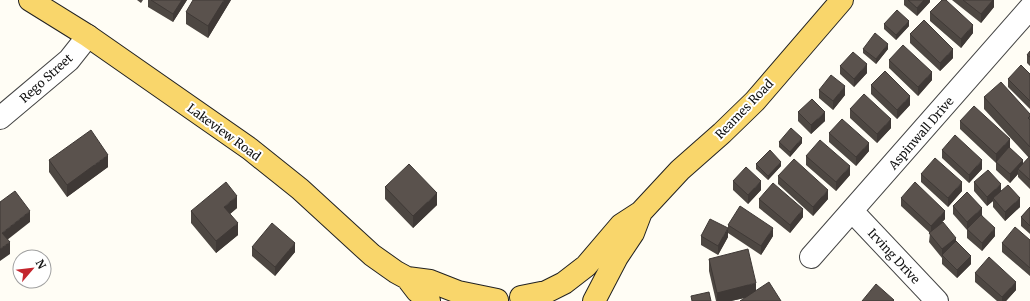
<svg xmlns="http://www.w3.org/2000/svg" width="1030" height="301" font-family="Merriweather,serif">
<style>
.lines{fill:none;stroke-linecap:round;stroke-linejoin:round}
.minor-casing{stroke:#444;stroke-width:24}
.major-casing{stroke:#222;stroke-width:24}
.minor{stroke:#fff;stroke-width:22}
.major{stroke:#f9d66b;stroke-width:22}
.wall{fill:#4d4742}
.shaded-wall{fill:#3f3936}
.building{fill:#5a524d;stroke:#3f3936}
.labels{text-anchor:middle;dominant-baseline:central;stroke-width:4;stroke-linejoin:round;paint-order:stroke}
.street-label{font-size:12px;fill:#111;stroke:#fff}
</style>
<rect width="100%" height="100%" fill="#fffdf5"/>
<g class="lines">
<defs>
<path id="minor" d="M0,118l69,-58 19,-24
M852,211l85,90
M811,257l219,-249"/>
<path id="major" d="M30,0l58,36 162,113 50,40 72,66 24,17 11,6 23,3 28,11 39,8
M407,278l10,13 12,10
M521,297l25,-5 18,-9 22,-17 35,-41 20,-13 39,-42 42,-37 33,-32 87,-101
M594,301l23,-44 16,-24 8,-21"/>
</defs>
<use href="#minor" class="minor-casing"/>
<use href="#major" class="major-casing"/>
<use href="#minor" class="minor"/>
<use href="#major" class="major"/>
</g>
<path class="wall" d="M137,0h6l-2,3z
M148,0h39l-14,22 -25,-15z
M231,0l-23,38 -22,-14v-12z
M904,0h26v2l-13,14 -13,-11z
M952,0h42v7l-13,16z
M930,12l43,21 -12,15 -31,-27z
M884,24l25,2 -13,14 -12,-11z
M910,34l43,24 -13,13 -30,-28z
M863,49h25l-12,15 -13,-11z
M1030,51v15l-3,-3v-8z
M889,60l43,20 -14,16 -29,-28z
M840,66l27,7 -13,14 -14,-13z
M1030,74v35l-22,-22v-8z
M871,85l39,20 -13,14 -26,-25z
M819,90l26,5 -12,15 -14,-12z
M984,97l46,17v75l-12,-12v-3l-8,9 -14,-13v-7l-36,-34v-8l50,27 13,16 6,-6 -45,-49z
M850,109l41,19 -14,15 -27,-25z
M798,112l27,9 -14,13 -13,-13z
M829,133l40,18 -13,15 -27,-24z
M779,142l23,1 -12,14 -11,-10z
M942,150l40,19 -13,14 -27,-25z
M806,156l44,19 -14,16 -30,-26z
M49,160l59,7 -41,30 -18,-25z
M756,164l25,2 -13,14 -12,-11z
M921,174l41,17 -14,16 -27,-25z
M778,176l50,23 -15,17 -35,-32z
M733,181l28,9 -13,14 -15,-14z
M974,182l27,9 19,16 -15,14 -12,-14v-6l-6,5 -13,-15z
M385,187l52,18 -24,23 -28,-29z
M901,198l44,21 -3,3 14,19 15,23 -14,14 -15,-14v-6l-13,-16 1,-9 -29,-27z
M759,199l44,18 -13,16 -31,-25z
M953,206l29,9 13,21 -13,15 -15,-13v-8l-14,-16z
M1030,207v27l-9,-8v-9z
M237,208l-7,6 8,21 -22,18 -25,-30v-12z
M728,225l45,11 -12,19 -33,-22z
M701,236l27,1 -10,18 -17,-10z
M1030,240v36l-28,-24v-9z
M252,247l43,5 -20,24 -23,-20z
M709,259l47,31 -11,8 -14,3h-15l-7,-30z
M975,273l41,17 -10,11h-9l-22,-19z"/>
<path class="shaded-wall" d="M182,0h5l-14,22v-8z
M224,0h7l-23,38v-12z
M924,0h6v2l-13,14v-8z
M993,0h1v7l-13,16v-9z
M909,21v5l-13,14v-5z
M973,25v8l-12,15v-9z
M888,44v5l-12,15v-5z
M953,49v9l-13,13v-8z
M867,64v9l-13,14v-8z
M932,72v8l-14,16v-9z
M845,86v9l-12,15v-9z
M910,96v9l-13,14v-9z
M825,112v9l-14,13v-9z
M891,119v9l-14,15v-9z
M802,138v5l-12,14v-5z
M1010,139v9l-14,14v1v-9z
M869,143v8l-13,15v-9z
M108,155v12l-41,30v-12z
M982,160v9l-13,14v-8z
M1023,160v9h-5v5l-8,9v-9z
M781,162v4l-13,14v-4z
M850,166v9l-14,16v-9z
M761,181v9l-13,14v-9z
M962,182v9l-14,16v-9z
M1001,184v9l-8,5v3l-6,5v-9z
M828,190v9l-15,17v-9z
M437,193v12l-24,23v-12z
M237,196v12l-13,11v-12z
M1020,198v9l-15,14v-9z
M982,208v9l-15,13v-8z
M803,209v8l-13,16v-8z
M30,211v11l-28,22v-11z
M945,211v8l-14,15v-8z
M238,223v12l-22,18v-12z
M728,228v9l-10,18v-9z
M773,228v8l-12,19v-9z
M995,228v8l-13,15v-8z
M956,238v8l-14,9v3v-9z
M10,242v12l-10,7v-12z
M295,243v9l-20,24v-9z
M971,256v8l-14,14v-8z
M1016,282v8l-10,11h-4v-4z
M756,283v12l-25,6h-14v-8z"/>
<path class="building" d="M151,0h31l-9,14z
M193,0h31l-16,26 -22,-14z
M908,0h16l-7,8z
M942,0h4l27,25 -12,14 -31,-27z
M963,0h30l-12,14z
M897,10l12,11 -13,14 -12,-11z
M924,20l29,29 -13,14 -30,-29z
M875,33l13,11 -12,15 -13,-10z
M903,45l29,27 -14,15 -29,-27z
M1030,51v6l-3,-2z
M853,52l14,12 -13,15 -14,-13z
M1021,65l9,9v27l-22,-22z
M885,71l25,25 -13,14 -26,-25z
M831,75l14,11 -12,15 -14,-11z
M1001,82l29,32v2l-2,2 2,2v27l-46,-50z
M864,94l27,25 -14,15 -27,-25z
M812,99l13,13 -14,13 -13,-13z
M974,106l36,33 -14,15 -36,-33z
M842,119l27,24 -13,14 -27,-24z
M791,128l11,10 -12,14 -11,-10z
M91,130l17,25 -41,30 -18,-25z
M955,135l27,25 -13,15 -27,-25z
M820,140l30,26 -14,16 -30,-26z
M1009,147l14,13 -13,14 -14,-12z
M770,150l11,12 -13,14 -12,-12z
M1030,156v24l-12,-11z
M935,158l27,24 -14,16 -27,-24z
M794,159l34,31 -15,17 -35,-31z
M409,164l28,29 -24,23 -28,-29z
M746,167l15,14 -13,14 -15,-14z
M988,170l13,14 -14,13 -13,-15z
M226,182l11,14 -13,11 14,16 -22,18 -25,-30z
M915,182l30,29 -14,15 -30,-28z
M773,183l30,26 -13,16 -31,-26z
M1008,185l12,13 -15,14 -12,-14z
M15,191l15,20 -28,22 8,9 -10,7v-47z
M967,192l15,16 -15,14 -14,-16z
M740,206l33,22 -12,18 -33,-21z
M1030,207v19l-9,-9z
M981,215l14,13 -13,15 -15,-14z
M710,219l18,9 -10,18 -17,-10z
M943,222l13,16 -14,11 -13,-16z
M272,223l23,20 -20,24 -23,-20z
M1015,227l15,13v28l-28,-25z
M956,241l15,15 -14,14 -15,-15z
M748,249l8,34 -39,10 -8,-34z
M989,257l27,25 -14,15 -27,-24z
M769,282l12,19h-41z
M876,284l18,16 -1,1h-31z
M709,292l2,9h-19l-1,-5z"/>
<g class="labels">
<g class="street-label">
<text transform="translate(46 78) rotate(-42)">Rego Street</text>
<text transform="translate(744 109) rotate(-46)">Reames Road</text>
<text transform="translate(224 132) rotate(36)">Lakeview Road</text>
<text transform="translate(921 133) rotate(-49)">Aspinwall Drive</text>
<text transform="translate(894 256) rotate(47)">Irving Drive</text>
</g>
</g>
<g transform="translate(32 269) rotate(62)"><circle r="19" fill="#ffffff" stroke="#a0a0a0"/>
<path d="M0-3L7 15L0 10L-7 15Z" fill="#c4262e"/>
<text y="-6" font-size="11" font-weight="bold" text-anchor="middle" fill="#111111">N</text>
</g>
</svg>
